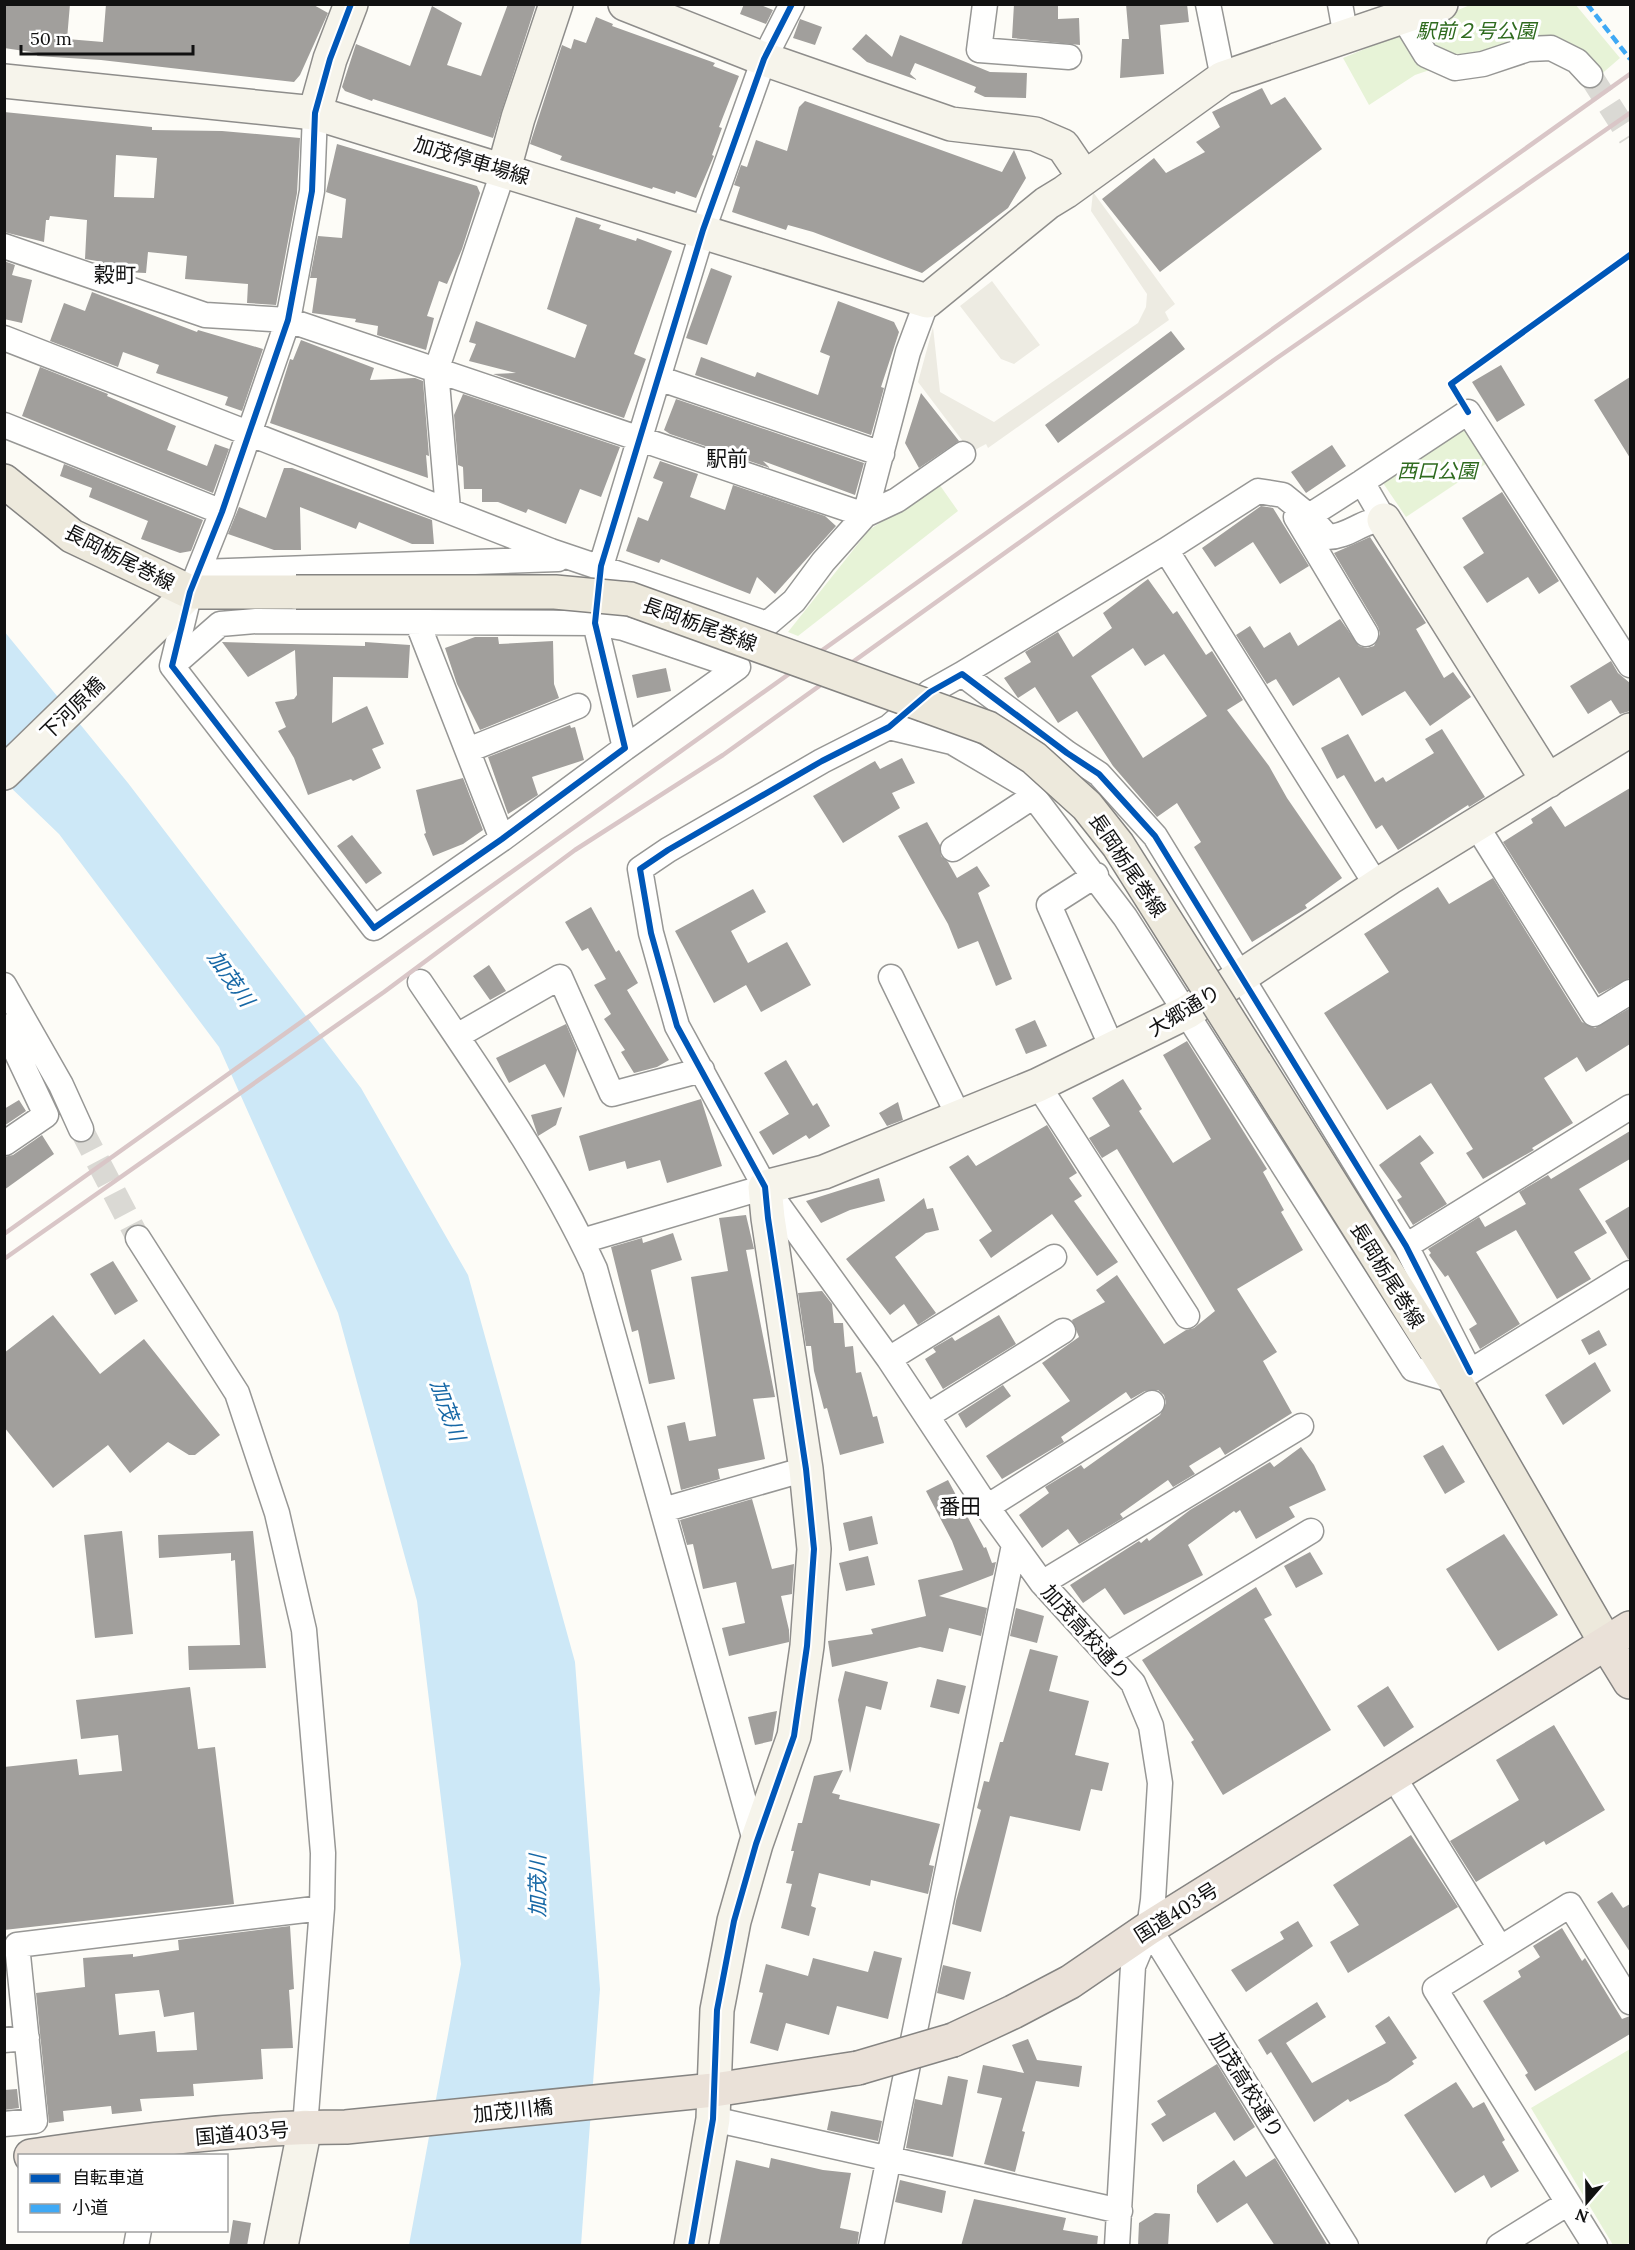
<svg xmlns="http://www.w3.org/2000/svg" width="1635" height="2250" font-family="Lora,'Noto Sans JP',serif">
<style>
.green{fill:#e7f3d7}
.plaza{fill:#edebe2}
.water{fill:#cde8f7}
.building{fill:#a19f9c;fill-rule:evenodd}
.lines{fill:none;stroke-linecap:round;stroke-linejoin:round}
.street-tunnel{stroke:#dad9d4;stroke-width:24;stroke-dasharray:24 12;stroke-linecap:butt}
.street-casing{stroke:#979795;stroke-width:27}
.secondary-casing{stroke:#8e8d8b;stroke-width:36}
.primary-casing{stroke:#858482;stroke-width:36}
.highway-casing{stroke:#858482;stroke-width:36}
.street{stroke:#fffffe;stroke-width:24}
.secondary{stroke:#f6f4eb;stroke-width:33}
.primary{stroke:#ede9dc;stroke-width:33}
.highway{stroke:#eae1d8;stroke-width:33}
.rail{stroke:#d9c6c7;stroke-width:4.5}
.primary-bridge-casing{stroke:#858482;stroke-width:36;stroke-linecap:butt}
.highway-bridge-casing{stroke:#858482;stroke-width:36;stroke-linecap:butt}
.primary-bridge{stroke:#ede9dc;stroke-width:33}
.highway-bridge{stroke:#eae1d8;stroke-width:33}
.quiet{stroke:#3fa9f5;stroke-width:4.5;stroke-dasharray:9 4.5;stroke-linecap:butt}
.cycleway-casing{stroke:#fff;stroke-width:10}
.cycleway{stroke:#0057b8;stroke-width:6}
.labels{text-anchor:middle;dominant-baseline:central;stroke-width:6;stroke-linejoin:round;paint-order:stroke}
.park-label{font-size:20px;font-style:italic;fill:#2f6b1f;stroke:#fff}
.street-label{font-size:20px;fill:#111;stroke:#fff}
.neighbourhood-label{font-size:21px;fill:#111;stroke:#fff}
.water-label{font-size:21px;font-style:italic;fill:#1768a6;stroke:#fff}
</style>
<rect width="100%" height="100%" fill="#fdfcf7"/>
<path class="green" d="M1575,4l45,54 -22,19 -36,-31 -97,12 -50,17 -46,30 -26,-47 127,-53z
M1469,422l24,37 -87,58 -25,-37z
M939,484l19,27 -160,125 -10,-4 81,-102z
M1630,2049v193l-5,3h-12l-82,-137z"/>
<path class="plaza" d="M1093,192l82,112 -10,8 4,8 -181,128 -2,-4 -15,8 -53,-70 15,-55 7,65 54,30 144,-99 8,-16 1,-13 -56,-83z
M992,281l48,64 -26,19 -13,-5 -41,-53z"/>
<path class="water" d="M4,631l124,152 233,305 107,187 107,387 25,327 -19,256h-172l52,-281 -44,-363 -79,-288 -119,-266 -160,-213 -54,-52z"/>
<path class="building" d="M4,4h66l-3,35 36,3 3,-38h206l16,9 -28,62 -6,7 -193,-22 -64,-4 1,-3 -34,-5z
M508,4h28l-43,134 -120,-39 -1,2 -27,-10 -3,-4 14,-43 54,22 22,-60 30,17 -15,42 34,11z
M744,4h14l15,6 -7,14 -26,-10z
M1014,4h44v15l21,-1 1,27 -68,-7z
M1126,4h61l2,18 -29,3 4,49 -44,4 2,-39h7z
M596,17l17,7 -1,2 103,37 -2,3 26,10 -20,51 3,1 -10,27 2,1 -18,42 -20,-7 -1,3 -22,-7 -1,2 -92,-29 2,-4 -32,-12 32,-99 9,4 3,-10 12,4z
M800,19l22,8 -7,18 -22,-7z
M866,34l26,23 8,-22 90,37 37,1 -1,25 -41,-1 -11,-5 2,-5 -61,-24 -5,11 7,6 -50,-18 -15,-13z
M1262,88l9,17 14,-8 37,52 -162,123 -58,-73 52,-41 12,15 39,-21 -9,-10 24,-15 -8,-15z
M805,101l197,71 12,-22 12,28 -18,30 -86,65 -109,-41 -25,-7 -2,5 -54,-18 8,-25 -6,-2 7,-20 6,2 9,-27 31,11 12,-44z
M4,112l148,15v3l70,1 78,7 -3,55 -21,112 -29,-2 1,-19 -63,-5 2,-23 -39,-4 -2,21 -23,-1 -21,-7 1,-3 -18,-3 2,-39 -37,-4 -1,4h-3l-2,22 -40,-10zM116,155l41,3 -3,40 -40,-1z
M337,144l140,42 3,7 -18,56 -15,35 -8,-3 -12,35 7,2 -8,32 -49,-15 1,-9 -23,-4 1,-3 -44,-6 5,-35h-7l8,-42 24,2 4,-39 -20,-7z
M576,217l25,8 -2,4 37,12 1,-3 35,13 -38,103 12,5 -22,59 -131,-44 23,-1 -47,-12 7,-17 -7,-2 7,-21 99,37 12,-33 -40,-16z
M4,261l11,4 -3,10 20,5 -10,43 -18,-4z
M711,268l21,8 -25,69 -21,-7z
M92,292l105,40 1,-2 65,19 -21,62 -17,-6 3,-8 -72,-24 3,-8 -36,-13 -5,15 -68,-26 14,-38 21,8z
M838,301l56,21 5,10 -18,55 3,1 -13,47 -176,-60 6,-18 54,20 2,-5 61,23 12,-39 -10,-4z
M1171,331l14,18 -127,94 -13,-18z
M301,340l73,28 -4,12 45,-2 8,3 6,75 -3,-1 2,23 -158,-55 20,-64 3,1z
M1501,365l24,40 -28,17 -25,-40z
M40,367l68,27 -1,2 69,30 -9,24 40,16 8,-22 14,5 -16,44 -191,-77z
M1630,377v81l-36,-58z
M921,393l38,48 -40,27 -14,-25z
M463,394l157,53 -19,50 -21,-8 -14,35 -38,-15 -2,4 -28,-11h-16v-13h-18l-1,-22 -5,-2 -4,-50z
M676,399l188,64 -9,32 -92,-34 7,7 -100,-34 -6,-4z
M1332,445l14,21 -40,27 -15,-21z
M660,461l38,13 -8,23 35,13 8,-25 92,31 11,10 -61,68 -18,-17 -7,17 -89,-35 -2,4 -33,-12 12,-34 10,4 15,-39 -10,-4z
M64,464l139,56 -12,31 -11,2 -39,-14 7,-18 -59,-24 3,-9 -32,-12z
M284,468h8l140,52 2,24h-22l-53,-22 -3,7 -56,-22 1,43h-27l-46,-16 11,-27 27,11z
M1502,492l57,89 -20,13 -11,-17 -41,26 -24,-36 21,-14 -22,-35z
M1261,506l12,2 36,58 -29,18 -27,-42 -38,25 -13,-19z
M1370,537l56,86 -10,6 28,49 9,-6 18,25 -41,29 -25,-35 -43,25 -23,-39 -46,29 -17,-27 -9,5 -31,-49 14,-9 14,22 26,-16 8,14 42,-27 19,27 8,2 7,-2 6,-12 -2,-7 -44,-74z
M1148,579l25,35 4,-3 29,44 6,-4 31,49 -16,10 42,56 18,32 55,80 -37,27 2,3 -55,34 -58,-95 7,-5 -24,-39 -20,14 -44,-51 -36,-55 -19,12 -23,-36 -17,11 -14,-20 27,-16 -6,-10 33,-20 15,25 39,-29 -9,-15zM1133,648l12,18 19,-12 43,62 -64,42 -52,-82z
M475,637h23l1,7 54,-3 1,43 5,14 -79,32 -23,-46 -12,-36z
M222,642l143,4v-4l45,3 -2,33 -75,-1 -1,46 35,-17 17,38 -12,5 9,19 -28,13 -2,-2 -43,16 -14,-37 -16,-27 8,-4 -11,-25 19,-3 3,-4 -2,-45 -47,27z
M1611,661l7,12 12,10v28l-10,3 -9,-14 -23,14 -18,-28z
M666,668l5,23 -34,7 -5,-23z
M570,725l1,3 4,-1 9,33 -52,17 6,18 -30,19 -20,-57z
M1442,729l43,68 -16,10 -1,-2 -70,45 -16,-25 -6,4 -32,-54 -7,4 -16,-31 27,-14 27,48 8,-5 3,5 48,-29 -9,-14z
M902,758l13,25 -23,10 8,15 -57,35 -30,-47 62,-35 5,8z
M463,778l20,52 -20,14 -30,12 -9,-22 2,-1 -10,-43z
M1630,788v190l-31,16 -96,-152 30,-19 -2,-4 20,-13 14,21z
M927,822l13,23 1,11 7,6 9,16 20,-12 13,20 -12,7 34,86 -16,7 -18,-45 -20,8 -10,-25 -50,-88z
M352,835l30,38 -16,11 -29,-38z
M1493,878l89,144 13,6 35,-20v36l-44,28 -9,-15 -33,21 29,45 -41,25 2,2 -51,29 -17,-26 7,-4 -42,-66 -44,27 -63,-97 65,-41 -25,-38 74,-47 11,17z
M753,889l13,23 -35,19 17,32 39,-21 24,43 -50,27 -15,-27 -32,18 -39,-72z
M591,907l25,45 3,-2 19,33 -11,7 42,70 -12,7 -23,6 -13,-21 4,-2 -21,-31 7,-5 -17,-29 12,-6 -18,-31 -6,3 -17,-29z
M489,965l17,26 -16,9 -17,-24z
M1035,1020l12,26 -21,8 -11,-25z
M566,1024l11,26 -13,48 -19,-34 -36,19 -13,-25z
M1187,1041l80,128 -4,3 21,38 -3,2 22,38 -66,39 40,63 -14,9 29,52 -67,42 -5,-8 -31,19 6,8 -22,13 -5,-7 -48,34 3,4 -44,26 -11,-15 -26,19 -23,-33 30,-22 -4,-6 36,-22 3,4 76,-54 6,-12 -2,-8 -6,-5 -13,1 -14,8 -5,-7 -65,45 3,5 -62,37 -16,-23 84,-55 -28,-38 37,-26 -7,-17 33,-18 -9,-12 21,-15 47,69 22,-14 8,-2 21,-17 -98,-162 -15,9 -13,-20 21,-12 -18,-28 31,-19 19,30 -3,2 34,52 38,-24 -48,-84z
M786,1060l27,46 4,-3 13,23 -21,13 -3,-4 -33,20 -14,-23 30,-18 -25,-41z
M701,1099l21,67 -55,17 -7,-23 -33,9 -2,-8 -36,10 -10,-35z
M19,1100l7,11 -22,15v-17z
M898,1102l5,18 -16,6 -8,-13z
M562,1107l-6,18 -18,11 -7,-21z
M1047,1125l30,48 -8,5 13,18 -8,5 44,61 -21,14 -45,-62 -61,44 -12,-18 13,-9 -43,-64 19,-12 8,11z
M1630,1131v28l-51,30 28,44 -33,19 17,27 -34,20 -41,-69 -40,22 44,72 -40,25 -11,-20 8,-5 -29,-49 -3,2 -16,-22 2,-2 -3,-4 51,-32 6,10 41,-23 -7,-12 29,-17 3,4z
M42,1135l12,19 -50,36v-33l9,-2z
M1420,1135l14,18 -14,10 27,41 -34,21 -16,-25 5,-3 -23,-32z
M879,1178l6,23 -35,9 -29,13 -15,-22z
M924,1198l3,11 6,-1 6,22 -13,3 -31,24 41,56 -18,12 -14,-21 -14,11 -44,-56z
M1630,1206v53h-2l-23,-38z
M746,1215l8,34 -8,1 29,147 -22,2 12,60 -47,10 2,10 -39,11 -14,-64 18,-4 4,19 27,-5 -25,-159 37,-6 -9,-53z
M673,1233l9,27 -31,10 24,109 -26,5 -11,-54 -6,2 -21,-85 31,-9 1,5z
M113,1261l25,40 -23,14 -25,-41z
M822,1291l10,13 2,19h9l2,24 8,-1 3,27 5,-1 12,45 4,-1 7,27 -44,12 -13,-47 -3,1 -10,-38 -3,-25h-5l-8,-53z
M53,1315l47,59 44,-35 76,96 -25,20h-6l-21,-13 -38,31 -22,-28 -55,43 -49,-61v-74z
M999,1315l17,29 -73,45 -18,-30 11,-7 -3,-4 19,-11 3,4z
M1599,1330l8,15 -18,10 -8,-15z
M1595,1362l16,29 -48,34 -18,-30z
M1003,1385l8,11 -45,32 -8,-14z
M1443,1445l22,37 -20,12 -22,-38z
M1301,1447l13,18 12,25 -37,17 6,10 -39,22 -16,-29 -4,3 -2,-2 -46,34 15,30 -79,40 -19,-27 -22,15 -13,-18 69,-44 2,2 6,-5 2,3 41,-31 80,-48 4,5z
M948,1480l36,68 2,-1 6,16 4,-1 -3,13 -54,21 48,12 -6,28 -32,-8 -6,24 -23,-5 -88,20 -4,-26 45,-7 -2,-5 55,-13 -8,-36 45,-10 -11,-29 -26,-50z
M752,1499l20,70 22,-5 -2,30 -11,2 8,34v12l-60,14 -7,-28 23,-5 -9,-41 -33,7 -10,-45 -6,1 -7,-25z
M872,1516l6,28 -29,7 -6,-28z
M122,1531l11,103 -38,4 -11,-103z
M253,1531l13,137 -77,2 -1,-24 52,-1 -5,-85 -4,1v-8l-72,5 -1,-23z
M1504,1534l54,81 -60,36 -52,-82z
M1310,1552l13,22 -27,14 -12,-22z
M868,1556l7,29 -29,6 -7,-28z
M1256,1587l16,28 -8,4 67,111 -108,65 -32,-53 3,-2 -52,-80z
M1016,1608l28,8 -7,27 -27,-7z
M1030,1649l28,7 -9,35 40,10 -14,54 34,8 -7,28 -11,-2 -11,42 -70,-15 -29,116 -29,-8 4,-23 25,-91 -4,-2 7,-27 5,1 11,-40h3z
M845,1671l43,11 -7,28 -15,-4 -16,67 -12,-73z
M937,1679l29,7 -7,28 -29,-7z
M1388,1686l26,41 -30,20 -27,-41z
M190,1687l8,62 17,-2 19,157 -230,26v-163l73,-8 2,16 43,-4 -4,-36 -37,4 -5,-39z
M777,1711l-5,30 -17,4 -7,-28z
M1554,1725l51,85 -59,35 -2,-4 -68,41 -26,-41 69,-41 -23,-40z
M843,1770l-11,23 8,2 -1,4 101,25 -11,41 5,1 -6,28 -57,-14 -1,6 -51,-13 -8,33 5,2 -7,28 -28,-8 11,-44 -6,-1 8,-32h-3l7,-28h4l12,-47z
M1411,1835l47,72 -110,66 -18,-31 29,-17 -26,-40z
M1612,1892l11,16 7,-4v48l-33,-50z
M1298,1921l15,25 -67,46 -15,-22 53,-31 -4,-7z
M290,1926l4,63 -5,1 4,58 -32,1 2,30 -70,5 1,12 -54,3 2,12 -30,3 -1,-8 -48,5 1,10 -15,2 -13,-130 49,-6 -2,-29 50,-4v3l46,-7 -1,-10zM159,1990l5,27 30,-5 3,38 -40,2 -2,-21 -36,4 -4,-41z
M1562,1928l20,33 3,-3 37,61 8,-3v18l-95,57 -10,-16 3,-2 -45,-72 38,-24 -3,-6 22,-14 -7,-11z
M874,1951l28,7 -14,61 -51,-13 -8,29 -43,-12 -8,28 -28,-8 13,-50 -4,-1 7,-28 42,12 5,-18 55,14z
M943,1965l28,7 -7,28 -27,-7z
M1317,2002l9,15 -40,26 26,40 74,-40 -11,-17 14,-10 28,42 -5,3 2,3 -26,18 -38,20 -2,-3 -34,23 -43,-70 -4,3 -9,-15z
M1028,2039l9,21 45,6 -3,21 -43,-6 -14,50 3,1 -10,40 -31,-8 18,-66 -25,-5 6,-28 41,8 -12,-28z
M1217,2064l38,63 -21,14 -19,-29 -52,30 -12,-18 15,-9 -9,-14z
M948,2076l20,4 -15,77 -47,-9 9,-49 27,6z
M1456,2082l17,26 11,-6 21,38 -3,2 17,29 -28,17 -7,-13 -29,18 -51,-78z
M17,2089l2,19 -15,2v-20z
M831,2111l51,10 -4,20 -51,-11z
M771,2158l52,12 28,3 -11,55 19,4 -2,14h-138l17,-86 33,8z
M1275,2158l29,48 24,40h-53l-28,-43 -30,20 -20,-31v-7l37,-25 12,17z
M900,2180l46,11 -4,22 -47,-11z
M974,2199l92,19 -3,12 35,6 -1,10h-136z
M1155,2213l15,1 -2,32h-30l1,-23z
M233,2220l18,3 -4,23h-18z"/>
<g class="lines">
<path class="street-tunnel" d="M1590,75l40,62
M81,1129l57,109"/>
<defs>
<path id="street" d="M985,4l-6,46 90,7
M1208,4l15,74
M1340,4l6,33
M1404,19l22,36 29,13 28,-4 45,-15 23,-1 26,13 13,14
M315,113l-3,78 -24,129 -66,192 -32,80 -18,74 202,262 128,-89 123,-91 -30,-125 6,-57 102,-336 61,-171 28,-55
M4,246l201,69 83,5 577,195
M4,338l547,213 216,73 27,-23 29,-39 42,-47 32,-15 66,-46
M658,378l224,76
M4,425l218,87
M1362,482l106,-70 162,253
M1362,482l22,38c-21,-1 -35,17 -56,17l-19,-21z
M448,509l-12,-138 68,-202
M865,515l43,-163 19,-51
M1309,516l-26,-21 -25,-4 -92,59 211,336
M1296,517l70,117
M200,572l358,-13
M418,624l84,215
M172,666l48,-42 36,-3 339,2 28,5 115,39 -113,81
M962,674l204,-124
M889,727l63,15 73,43 100,132 288,452 42,12 175,-108
M468,750l110,-44
M1476,825l118,189 36,-22
M953,849l81,-53
M1096,875l-47,30 64,145
M891,977l68,140
M420,982c62,92 128,185 175,287l161,575
M4,985l57,100 20,44
M4,1026l42,89 -41,28
M457,1036l103,-59 52,117 90,-24
M1038,1085l149,231
M138,1238l99,155 40,120 27,117 19,223 -1,55 -17,219
M582,1241l183,-54
M1406,1246l224,-139
M889,1359l165,-102
M927,1416l136,-85
M987,1507l165,-104
M663,1510l143,-41
M1042,1583l259,-157
M1108,1654l203,-123
M1393,1776l107,172
M1149,1928l197,318
M4,2040l23,-2
M713,2119l407,92
M4,2124l31,-3 -18,-176 305,-37
M136,2246l3,-16
M871,2246l143,-701
M1117,2246l16,-280 16,-38 4,-28 7,-117 -9,-57 -18,-43 -91,-100 -55,-76 -98,-148 -124,-172 -88,-161 -26,-93 -11,-64 28,-19 154,-89 67,-34 41,-35 32,-18 105,79 32,21 56,62 251,410 64,126
M1499,2246l69,-43
M1595,2246l-160,-257 135,-84 60,97"/>
<path id="secondary" d="M625,4l139,55 187,65 84,10 28,12 21,31
M4,81l311,32 612,188 120,-98 18,-11 158,-114 218,-74
M315,113l15,-54 21,-55
M504,169l14,-51 38,-114
M1384,520l164,261
M4,773l186,-181
M281,2246l24,-119
M691,2246l22,-127 4,-109 17,-89 22,-77 38,-108 13,-90 7,-97 -8,-80 -38,-251 -3,-31 59,-15 214,-87 149,-73 202,-134 241,-148"/>
<path id="primary" d="M4,481l68,55 118,56h106
M1255,1062l200,319 151,262"/>
<path id="highway" d="M1606,1643l24,39
M953,2040l60,-28 57,-30 79,-54 481,-300
M31,2156c104,-15 210,-29 315,-29l368,-37 144,-22"/>
</defs>
<use href="#street" class="street-casing"/>
<use href="#secondary" class="secondary-casing"/>
<use href="#primary" class="primary-casing"/>
<use href="#highway" class="highway-casing"/>
<use href="#street" class="street"/>
<use href="#secondary" class="secondary"/>
<use href="#primary" class="primary"/>
<use href="#highway" class="highway"/>
<path class="rail" d="M4,1234l1626,-1160
M4,1259l380,-267 191,-142 148,-95 551,-395 356,-247"/>
<defs>
<path id="primary-bridge" d="M296,592h259l75,7 358,129 46,30 53,48 31,39 137,217"/>
<path id="highway-bridge" d="M858,2068l95,-28"/>
</defs>
<use href="#primary-bridge" class="primary-bridge-casing"/>
<use href="#highway-bridge" class="highway-bridge-casing"/>
<use href="#primary-bridge" class="primary-bridge"/>
<use href="#highway-bridge" class="highway-bridge"/>
<path class="quiet" d="M1587,4l43,55"/>
<defs>
<path id="cycleway" d="M351,4l-21,55 -15,54 -3,78 -24,129 -66,192 -32,80 -18,74 202,262 128,-89 123,-91 -30,-125 6,-57 102,-336 61,-171 28,-55
M1468,412l-17,-28 179,-129
M691,2246l22,-127 4,-109 17,-89 22,-77 38,-108 13,-90 7,-97 -8,-80 -38,-251 -3,-31 -88,-161 -26,-93 -11,-64 28,-19 154,-89 67,-34 41,-35 32,-18 105,79 32,21 56,62 251,410 64,126"/>
</defs>
<use href="#cycleway" class="cycleway-casing"/>
<use href="#cycleway" class="cycleway"/>
</g>
<g class="labels">
<g class="park-label">
<text x="1476" y="30">駅前２号公園</text>
<text x="1437" y="470">西口公園</text>
</g>
<g class="street-label">
<text transform="translate(472 160) rotate(17)">加茂停車場線</text>
<text transform="translate(120 557) rotate(27)">長岡栃尾巻線</text>
<text transform="translate(700 624) rotate(20)">長岡栃尾巻線</text>
<text transform="translate(72 708) rotate(-44)">下河原橋</text>
<text transform="translate(1128 865) rotate(56)">長岡栃尾巻線</text>
<text transform="translate(1184 1010) rotate(-31)">大郷通り</text>
<text transform="translate(1388 1275) rotate(58)">長岡栃尾巻線</text>
<text transform="translate(1086 1632) rotate(48)">加茂高校通り</text>
<text transform="translate(1176 1912) rotate(-32)">国道403号</text>
<text transform="translate(1247 2085) rotate(58)">加茂高校通り</text>
<text transform="translate(513 2110) rotate(-6)">加茂川橋</text>
<text transform="translate(242 2133) rotate(-5)">国道403号</text>
</g>
<g class="neighbourhood-label">
<text x="115" y="274">穀町</text>
<text x="727" y="458">駅前</text>
<text x="960" y="1506">番田</text>
</g>
<g class="water-label">
<text transform="translate(231 978) rotate(55)">加茂川</text>
<text transform="translate(448 1410) rotate(70)">加茂川</text>
<text transform="translate(537 1886) rotate(-90)">加茂川</text>
</g>
</g>
<rect width="1635" height="2250" fill="none" stroke="#111111" stroke-width="12"/>
<rect x="18" y="2154" width="210" height="78" fill="#ffffff" stroke="#a0a0a0" stroke-width="1.5"/>
<rect x="30" y="2174" width="30" height="9" fill="#0057b8" stroke="#a0a0a0" stroke-width="1.5"/>
<text x="72" y="2184" font-size="18" fill="#111111">自転車道</text>
<rect x="30" y="2204" width="30" height="9" fill="#3fa9f5" stroke="#a0a0a0" stroke-width="1.5"/>
<text x="72" y="2214" font-size="18" fill="#111111">小道</text>
<g transform="translate(1587 2202) rotate(200)" stroke="#ffffff" stroke-width="4.5" paint-order="stroke">
<path d="M0-4.5L10 22L0 15L-10 22Z" fill="#111111"/>
<text y="-9" font-size="16" font-weight="bold" text-anchor="middle" fill="#111111">N</text>
</g>
<path d="M21 45v9h172v-9" fill="none" stroke="#111111" stroke-width="3"/>
<text x="30" y="45" font-size="18" fill="#111111" stroke="#ffffff" stroke-width="4.5" paint-order="stroke">50 m</text>
</svg>
